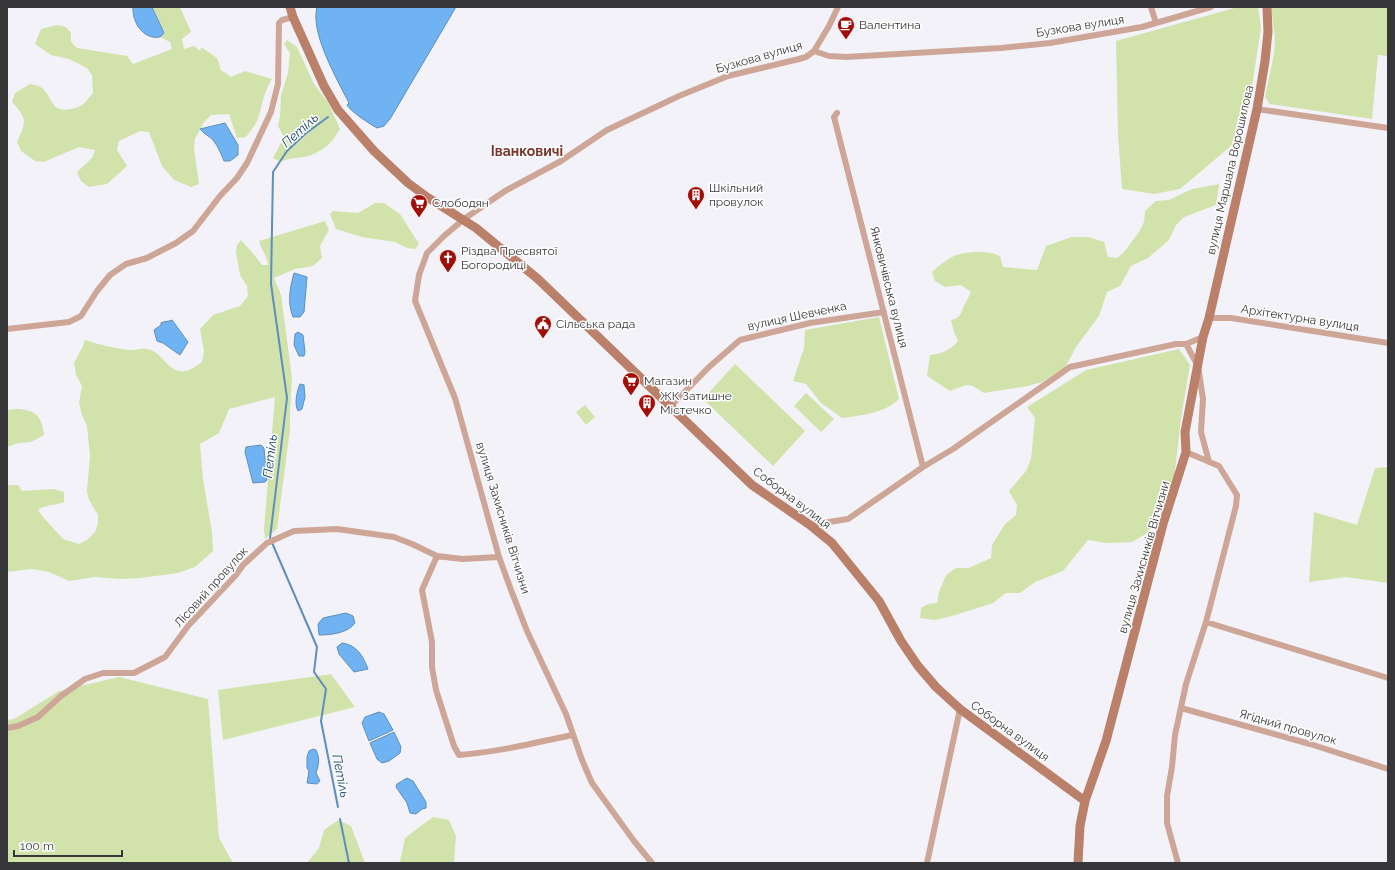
<svg xmlns="http://www.w3.org/2000/svg" width="1395" height="870" font-family="Raleway,sans-serif">
<style>
.green{fill:#d1e3ab}
.water{fill:#6fb3f3;stroke:#5e8ebb}
.lines{fill:none;stroke-linecap:round;stroke-linejoin:round}
.stream{stroke:#5e8ebb;stroke-width:2}
.street{stroke:#cea697;stroke-width:6}
.secondary{stroke:#ba806a;stroke-width:9}
.labels{text-anchor:middle;dominant-baseline:central;stroke-width:3;stroke-linejoin:round;paint-order:stroke}
.poi-label{font-size:12px;fill:#373739;stroke:#fff;text-anchor:start}
.street-label{font-size:12px;fill:#373739;stroke:#fff}
.water-label{font-size:13px;font-style:italic;fill:#0f416a;stroke:#fff}
.quarter-label{font-size:14px;font-weight:bold;fill:#7b352c;stroke:#fff}
</style>
<rect width="100%" height="100%" fill="#f3f2f8"/>
<path class="green" d="M153,7h27l11,25 -9,7 2,10 10,-3 6,5 1,-4 16,11 4,12 10,7 14,-6 27,8c-9,14 -9,25 -14,39 -2,7 -8,13 -12,19l-9,1 -8,-24 -18,1 -7,7 -9,17 -1,10 5,35 -8,3 -17,-7 -12,-14 -13,-34 -9,-1 -21,10 -2,9 10,16 -20,18 -18,3 -8,-6 -4,-9 15,-14 3,-8 -16,-3 -35,15 -9,-1 -14,-10 -4,-9c9,-22 11,-22 -5,-40l3,-9 15,-9c18,3 15,9 24,21 5,7 19,5 26,1 5,-2 9,-9 13,-13l-1,-18 -5,-7 -18,-9 -18,-4 -16,-11 6,-15 16,-4 9,2 5,6v9l6,6 50,8 6,8 39,-15 -2,-7 -10,-5 4,-4z
M1238,7h20l3,20 -12,80 -5,3 -13,36 -51,43 -26,5 -32,-5 -4,-54 -2,-94z
M1271,7h117v49l-10,-1 -6,64 -102,-15 -5,-7 9,-43 1,-14z
M287,40l10,7 17,37 15,20 11,25c-9,15 -18,24 -36,28 -8,1 -16,1 -24,5l-7,-4 11,-21 -6,-11 2,-9 1,-22 7,-22 2,-20 -6,-9z
M1219,184l-3,21 -32,12 -8,8 -7,15 -21,18 -17,8 -11,20 -13,6 -8,24 -23,31 -11,21 -23,14 -14,4 -44,7 -11,-7 -7,-1 -16,6 -23,-15 3,-21c13,-2 19,-4 28,-14l-4,-9 -3,-12c10,-2 10,-8 14,-16 2,-4 4,-8 6,-12l-10,-7 -16,2 -10,-6 -3,-9c6,-6 13,-11 20,-15 12,-6 36,-7 48,-1l3,11 34,3 9,-24 26,-9h16l16,5 4,15 9,1 7,-6 15,-20 5,-10 1,-11 11,-10 13,-1 23,-11z
M375,203h9l16,11 19,30 -4,5 -8,-1 -12,-6 -33,-5 -26,-8 -6,-15 3,-3 25,2z
M325,221l4,9 -9,16 2,12 -9,8 -18,3 -21,9 7,17 11,83 -2,35v16l-13,100 -12,10 -1,-11 11,-131 -46,12 -10,24 -19,11 3,35 9,53 1,19 -18,16 -17,6 -38,5 -19,1 -26,-2 -26,4 -20,-9 -17,-3 -25,3v-87h11l4,6 32,-2 10,3v10c-9,4 -18,2 -26,8l5,7 20,22 16,5 8,-4 8,-8 3,-9v-8l-9,-15 -2,-9 3,-35 -3,-30 -5,-11 -3,-12 3,-17 -6,-11 -2,-12 8,-15 3,-8c16,5 28,8 45,10 7,0 14,-3 21,0 12,5 16,19 29,21 8,2 16,-5 22,-9l2,-10 -4,-23 13,-14 27,-9 8,-10 -1,-10 -7,-11 -4,-23 1,-7 4,-5 14,16 7,9h6c-1,-10 -7,-15 -9,-24z
M879,317l20,82c-16,15 -37,16 -57,19l-21,-15 -15,-19 -13,-3 11,-33 1,-18z
M1179,349l11,16 -9,53 -7,62 -15,26 -10,26 -17,10 -26,1 -18,-3 -25,31 -28,11 -15,11h-14l-13,10 -41,13 -17,4 -15,-2 1,-10 7,-4 9,-1 2,-11 7,-17 10,-7h13l22,-10 1,-13 13,-21 11,-9 1,-10 -8,-14 17,-20 5,-12 4,-41 -8,-11 59,-37z
M735,364l70,67 -32,35 -70,-67z
M806,393l28,26 -13,13 -27,-26z
M585,405l10,12 -9,8 -10,-13z
M15,409c20,0 27,7 29,26l-13,7 -13,1 -11,4v-37z
M1388,467v116l-42,-6 -37,5 5,-70 43,13 18,-57z
M331,674l24,33 -132,33 -5,-50z
M119,677l89,22 11,139 14,25h-226v-143l7,-1 45,-28z
M433,817l16,3 7,16 -2,27h-57l3,-2 5,-23z
M338,820l13,6 14,37h-58l12,-15 5,-18z"/>
<path class="water" d="M133,7h19l12,26 -4,4c-17,3 -28,-15 -27,-30z
M317,7h139l-66,112 -6,7 -7,2c-7,-4 -26,-16 -30,-23l2,-2c-12,-24 -39,-70 -32,-96z
M225,123l13,22v10l-8,6h-6c-3,-7 -6,-15 -11,-21 -4,-4 -9,-6 -13,-11z
M294,273l13,4 -3,35 -4,5h-7c-6,-15 -3,-29 1,-44z
M172,320l16,22 -8,13 -17,-12 -6,-2 -3,-11 7,-5v-2c3,-2 7,-1 11,-3z
M298,332l5,3 2,17 -1,4h-5l-5,-11 1,-11z
M300,384l4,1 1,12 -3,12 -4,2c-4,-7 -1,-20 2,-27z
M261,445l3,3 3,32 -2,2 -12,1 -8,-31 1,-5z
M346,613l7,3 2,7c-7,10 -24,12 -36,12l-1,-11 5,-6z
M342,643c15,2 21,13 26,26l-14,3 -15,-18 -2,-7z
M379,712l5,2 9,16 -24,11 -7,-18 3,-6z
M394,732l7,15 -1,6 -11,8 -7,2 -5,-4 -7,-16z
M313,749l3,1c4,8 3,14 0,23l4,8 -3,3 -10,-1 2,-12 -2,-3v-11l2,-6z
M407,778l6,3 13,21v6l-4,1 -6,5 -6,-1 -3,-10 -11,-16 1,-3z"/>
<g class="lines">
<path class="stream" d="M328,117l-23,17 -18,17 -14,21 -2,112 16,114 -17,140 47,109 -3,25 12,17 -5,32 17,86
M340,819l9,44"/>
<path class="street" d="M1151,7l5,16
M814,51l15,-25 9,-19
M1257,109l131,19
M837,113l-3,4 89,350
M1209,318h22l157,25
M7,329l62,-7 12,-6 16,-25 13,-16 16,-11 21,-6 29,-15 17,-12 27,-35 17,-18 10,-15 24,-51 7,-28 1,-61 3,-3 11,-3
M1186,344l12,22 5,33 -2,33 8,30
M670,407l39,-40 31,-27 70,-17 74,-11
M810,525l38,-6 75,-52 30,-18 117,-82 106,-23h10l17,-7
M437,556l-15,34 10,52v25l4,23 18,56 5,9c38,-3 76,-12 113,-20
M1206,622l182,56
M1181,708l129,36 78,25
M7,728l11,-2 20,-9 23,-21 24,-17 18,-6h31l31,-16 23,-31 48,-51 7,-10 24,-22 27,-12 43,-2 57,8 18,7 25,12 25,3 37,-2
M652,863l-18,-22 -42,-58 -10,-23 -16,-46 -39,-83 -16,-41 -12,-33 -44,-159 -40,-97 4,-26 8,-22 17,-17 20,-17 41,-28 56,-30 46,-31 72,-34 49,-20 71,-17 7,-2 8,-6 15,5 17,1 155,-9 49,-5 92,-16 69,-20
M927,863l33,-154
M1178,863l-11,-40v-27l5,-29 3,-32 11,-51 20,-62 30,-116 1,-11 -18,-29 -33,-14"/>
<path class="secondary" d="M290,7l3,10 31,69 14,24 36,41 34,32 19,14 49,31 62,51 214,206 58,40 22,18 47,58 22,40 17,25 18,21 24,22 125,92
M1078,863l2,-37 5,-25 21,-60 57,-217 23,-72 -1,-20 18,-95 6,-19 48,-209 8,-48 3,-29 -1,-25"/>
</g>
<defs>
<symbol id="cafe-pin" viewBox="-11 -11 22 30"><path d="M0 17L-7.5 6A9.5 9.5 0 1 1 7.5 6Z" fill="#a30d07" stroke="#fff"/><path d="M-5.5-4.5H6V0H3Q3 3.5 0 3.5H-2.5Q-5.5 3.5-5.5 0ZM3-3.2v2h1.7v-2ZM-6 4.5H4V6H-6Z" fill="#fff"/></symbol>
<symbol id="building-pin" viewBox="-11 -11 22 30"><path d="M0 17L-7.5 6A9.5 9.5 0 1 1 7.5 6Z" fill="#a30d07" stroke="#fff"/><path d="M-4-6H4V6H1V3H-1V6H-4ZM-2.5-4.3h1.7v1.8h-1.7ZM.8-4.3h1.7v1.8H.8ZM-2.5-1h1.7V.8h-1.7ZM.8-1h1.7V.8H.8Z" fill="#fff"/></symbol>
<symbol id="supermarket-pin" viewBox="-11 -11 22 30"><path d="M0 17L-7.5 6A9.5 9.5 0 1 1 7.5 6Z" fill="#a30d07" stroke="#fff"/><path d="M-6-5.5h2.5l.6 2H6L4.5 2H-2.5L-4.4-4H-6ZM-1.5 3.2a1.3 1.3 0 1 0 .1 0ZM3 3.2a1.3 1.3 0 1 0 .1 0Z" fill="#fff"/></symbol>
<symbol id="church-pin" viewBox="-11 -11 22 30"><path d="M0 17L-7.5 6A9.5 9.5 0 1 1 7.5 6Z" fill="#a30d07" stroke="#fff"/><path d="M-1.2-6h2.4v3.5h3.3v2.4h-3.3V6h-2.4V-.1h-3.3v-2.4h3.3Z" fill="#fff"/></symbol>
<symbol id="civic-pin" viewBox="-11 -11 22 30"><path d="M0 17L-7.5 6A9.5 9.5 0 1 1 7.5 6Z" fill="#a30d07" stroke="#fff"/><path d="M-.6-6.5H3V-4.5H.6V-3L4-1V1h2V6H-6V1h2V-1L-.6-3ZM-1.2 2.5V6h2.4V2.5Z" fill="#fff"/></symbol>
</defs>
<g fill-rule="evenodd">
<use href="#cafe-pin" x="836" y="15" width="20" height="27"/>
<use href="#building-pin" x="686" y="185" width="20" height="27"/>
<use href="#supermarket-pin" x="409" y="193" width="20" height="27"/>
<use href="#church-pin" x="438" y="248" width="20" height="27"/>
<use href="#civic-pin" x="533" y="314" width="20" height="27"/>
<use href="#supermarket-pin" x="621" y="371" width="20" height="27"/>
<use href="#building-pin" x="637" y="393" width="20" height="27"/>
</g>
<g class="labels">
<g class="poi-label">
<text x="859" y="25">Валентина</text>
<text x="709" y="188">Шкільний<tspan x="709" dy="14">провулок</tspan></text>
<text x="432" y="203">Слободян</text>
<text x="461" y="251">Різдва Пресвятої<tspan x="461" dy="14">Богородиці</tspan></text>
<text x="556" y="324">Cільська рада</text>
<text x="644" y="381">Магазин</text>
<text x="660" y="396">ЖК Затишне<tspan x="660" dy="14">Містечко</tspan></text>
</g>
<g class="street-label">
<text transform="translate(1080 26) rotate(-9)">Бузкова вулиця</text>
<text transform="translate(759 57) rotate(-16)">Бузкова вулиця</text>
<text transform="translate(1230 170) rotate(-77)">вулиця Маршала Ворошилова</text>
<text transform="translate(889 287) rotate(76)">Янковичівська вулиця</text>
<text transform="translate(797 316) rotate(-12)">вулиця Шевченка</text>
<text transform="translate(1300 318) rotate(9)">Архітектурна вулиця</text>
<text transform="translate(792 498) rotate(37)">Соборна вулиця</text>
<text transform="translate(503 518) rotate(73)">вулиця Захисників Вітчизни</text>
<text transform="translate(1144 557) rotate(-74)">вулиця Захисників Вітчизни</text>
<text transform="translate(211 587) rotate(-48)">Лісовий провулок</text>
<text transform="translate(1288 727) rotate(16)">Ягідний провулок</text>
<text transform="translate(1010 731) rotate(36)">Соборна вулиця</text>
</g>
<g class="water-label">
<text transform="translate(300 130) rotate(-42)">Петіль</text>
<text transform="translate(270 456) rotate(-83)">Петіль</text>
<text transform="translate(341 776) rotate(79)">Петіль</text>
</g>
<g class="quarter-label">
<text x="527" y="151">Іванковичі</text>
</g>
</g>
<rect width="1395" height="870" fill="none" stroke="#373739" stroke-width="16"/>
<path d="M14 850v6h108v-6" fill="none" stroke="#373739" stroke-width="2"/>
<text x="20" y="850" font-size="12" fill="#373739" stroke="#ffffff" stroke-width="3" paint-order="stroke">100 m</text>
</svg>
